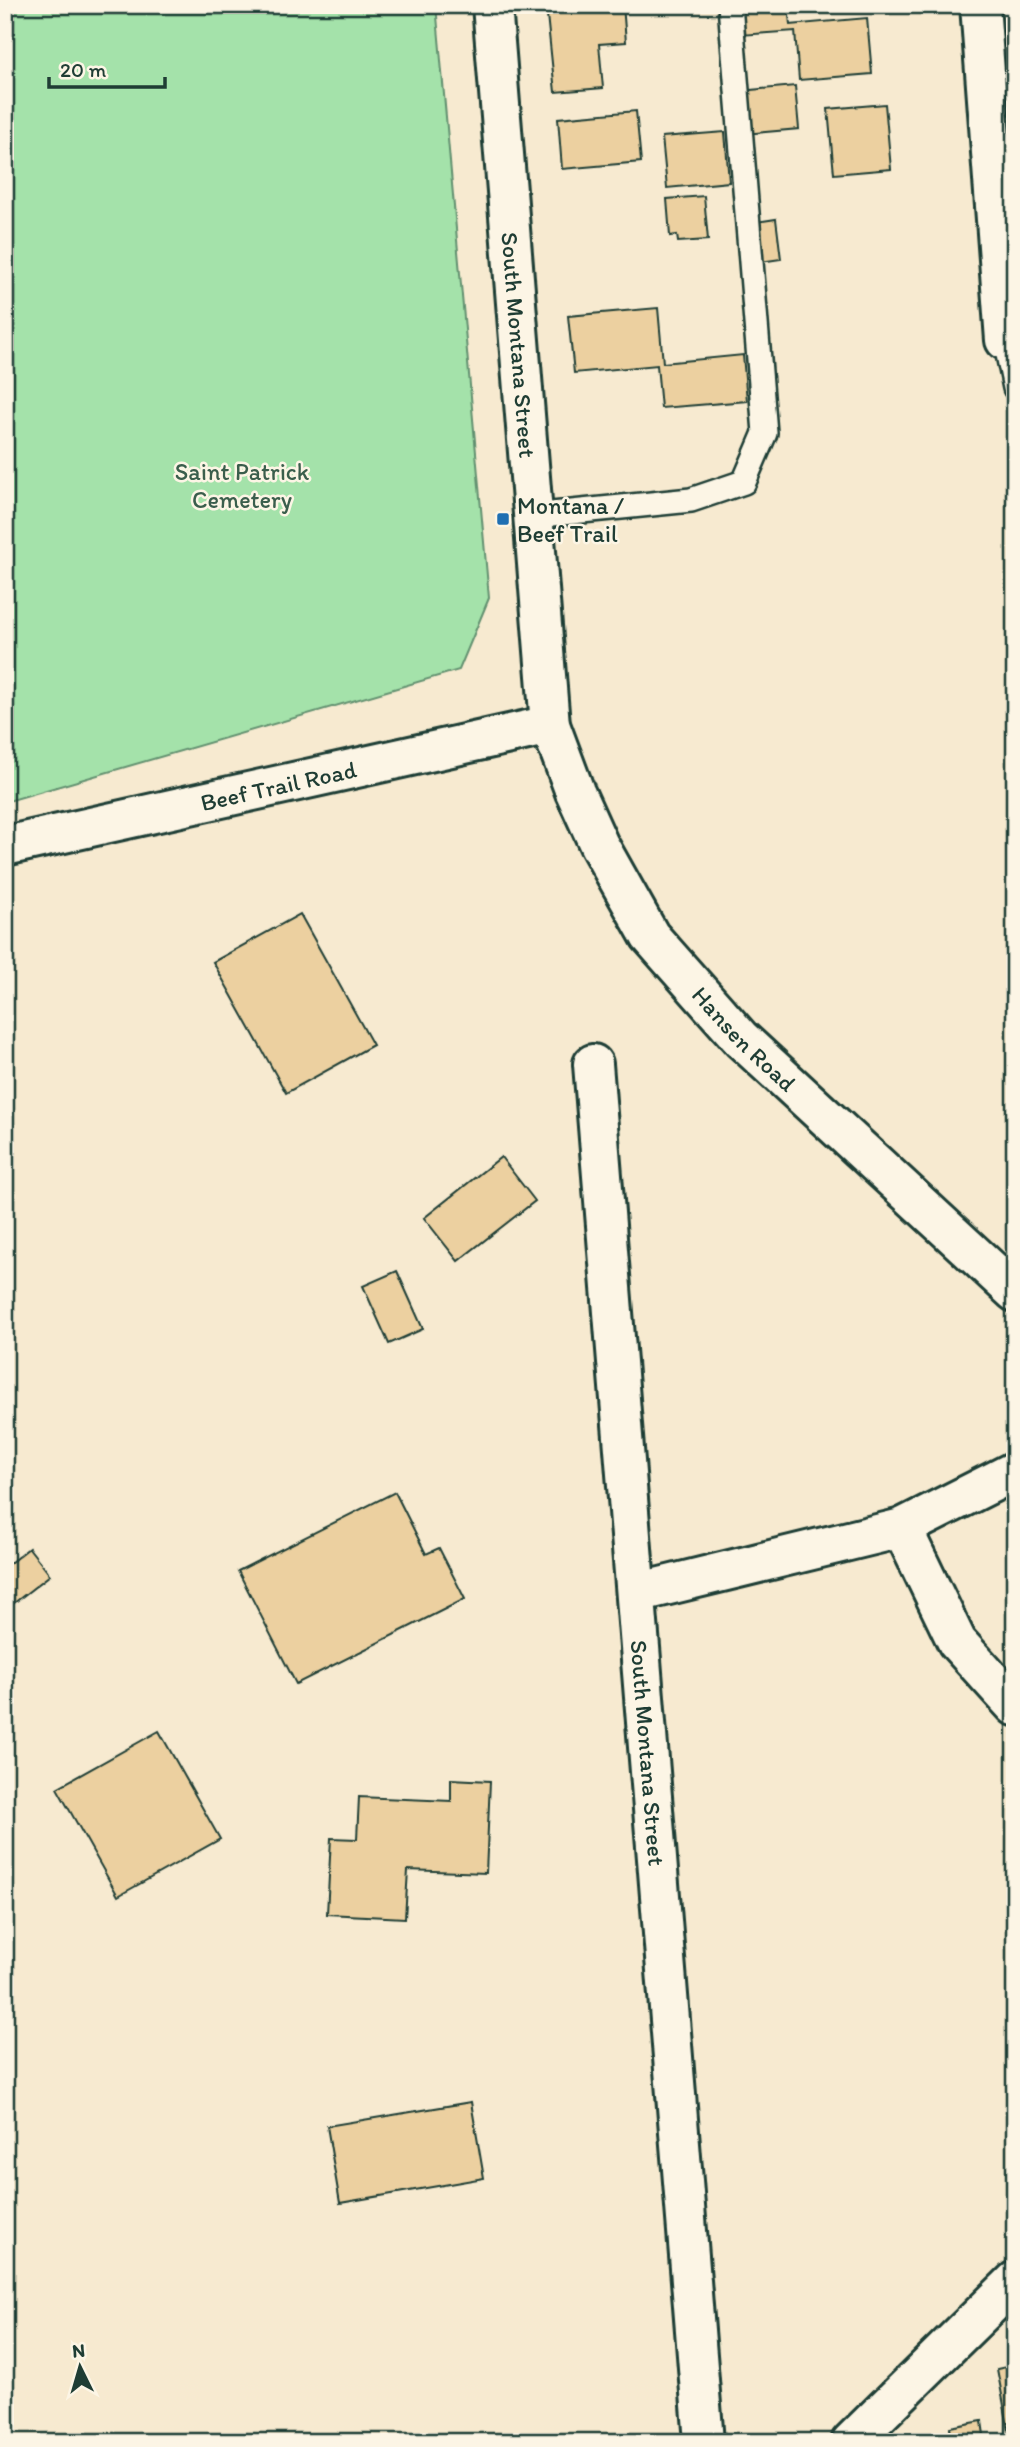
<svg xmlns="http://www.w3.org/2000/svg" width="1020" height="2447" font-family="Itim,sans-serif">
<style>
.green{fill:#a4e2aa;stroke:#62906f;stroke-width:2}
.building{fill:#ecd0a0;stroke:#1f3d34;stroke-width:2}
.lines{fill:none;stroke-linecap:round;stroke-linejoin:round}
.lane-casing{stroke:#1f3d34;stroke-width:28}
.street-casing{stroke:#1f3d34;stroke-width:44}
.secondary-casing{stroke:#1f3d34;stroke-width:44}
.lane{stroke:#fcf5e5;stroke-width:23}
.street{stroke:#fcf5e5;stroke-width:38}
.secondary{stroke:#fcf5e5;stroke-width:38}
.poi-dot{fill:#1f6fb2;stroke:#fcf5e5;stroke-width:2.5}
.labels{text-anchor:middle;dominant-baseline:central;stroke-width:5;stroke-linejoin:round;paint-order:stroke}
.street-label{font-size:24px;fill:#1f3d34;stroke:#fcf5e5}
.park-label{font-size:24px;fill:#3a5e4c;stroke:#fcf5e5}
.poi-label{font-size:24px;fill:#1f3d34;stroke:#fcf5e5;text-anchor:start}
</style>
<rect width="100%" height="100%" fill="#f7ead0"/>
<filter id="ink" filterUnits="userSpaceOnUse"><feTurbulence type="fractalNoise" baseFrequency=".0143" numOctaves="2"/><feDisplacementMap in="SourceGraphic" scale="14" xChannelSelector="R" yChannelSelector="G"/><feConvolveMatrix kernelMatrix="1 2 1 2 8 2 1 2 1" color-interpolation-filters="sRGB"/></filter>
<g filter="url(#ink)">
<path class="green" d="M5,5h431l53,593 -30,72 -454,132z"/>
<path class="building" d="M546,5h77l3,37 -27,2 4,44 -48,4z
M738,5h50l2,20 77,-7 5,56 -73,6 -4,-49 -55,4z
M795,86l4,43 -55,5 -4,-43z
M885,104l6,65 -57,5 -6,-65z
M636,111l5,51 -79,7 -4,-51z
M725,132l4,50 -62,6 -5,-51z
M704,196l4,44 -30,2 -1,-7 -7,1 -3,-37z
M776,219l5,40 -21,3 -4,-40z
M658,308l5,55 80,-8 4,46 -86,7 -4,-43 -83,8 -6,-57z
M300,914l73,131 -87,48 -73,-131z
M501,1157l34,44 -77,60 -34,-43z
M397,1271l26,58 -34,15 -26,-58z
M395,1492l31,62 13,-6 26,51 -169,85 -58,-113z
M29,1548l21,27 -45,35v-43z
M159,1731l61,108 -102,57 -61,-108z
M451,1779l39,2 -4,92 -78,-3 -3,48 -78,-4 4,-76 26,1 2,-42 92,4z
M471,2102l13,76 -144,25 -13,-77z
M1015,2365v77h-4l-14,-73z
M982,2421l3,21h-33l-2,-15z"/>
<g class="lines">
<defs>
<path id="lane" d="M1005,340l10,48
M532,516l159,-16 53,-18 21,-49 -35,-428"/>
<g id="street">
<path d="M980,5l25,335"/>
<path id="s1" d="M5,846l545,-121"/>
<path id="s2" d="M593,1064l111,1378"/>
<path d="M902,1528l55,114 58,64"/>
<path d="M636,1593l266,-65 113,-57"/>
<path d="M851,2442l164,-161"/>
</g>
<g id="secondary">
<path id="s3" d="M492,5l58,720 25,67 24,53 51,91 91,103 274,253"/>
</g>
</defs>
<use href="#lane" class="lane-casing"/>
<use href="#street" class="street-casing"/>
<use href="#secondary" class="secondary-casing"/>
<use href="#lane" class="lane"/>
<use href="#street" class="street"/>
<use href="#secondary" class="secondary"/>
</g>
</g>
<rect class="poi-dot" x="496" y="512" width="14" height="14" rx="3.5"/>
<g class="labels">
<g class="street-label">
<text stroke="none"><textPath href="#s3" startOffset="341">South Montana Street</textPath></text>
<text stroke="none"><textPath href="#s1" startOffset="280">Beef Trail Road</textPath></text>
<text stroke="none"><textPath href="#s3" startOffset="1096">Hansen Road</textPath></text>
<text stroke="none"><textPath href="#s2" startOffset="691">South Montana Street</textPath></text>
</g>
<g class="park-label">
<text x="242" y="471">Saint Patrick<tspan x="242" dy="28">Cemetery</tspan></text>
</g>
<g class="poi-label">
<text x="517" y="505">Montana /<tspan x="517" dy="28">Beef Trail</tspan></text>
</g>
</g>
<rect width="1020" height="2447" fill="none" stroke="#fcf5e5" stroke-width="28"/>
<rect x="14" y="14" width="992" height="2419" fill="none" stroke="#1f3d34" stroke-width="2.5" filter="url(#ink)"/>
<g transform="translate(80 2367) rotate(355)" stroke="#fcf5e5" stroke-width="5" paint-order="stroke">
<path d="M0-5L12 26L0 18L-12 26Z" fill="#1f3d34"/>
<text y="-10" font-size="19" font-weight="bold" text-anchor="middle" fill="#1f3d34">N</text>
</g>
<path d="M49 77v10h116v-10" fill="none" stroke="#1f3d34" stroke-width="3.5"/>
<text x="60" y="77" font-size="21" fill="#1f3d34" stroke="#fcf5e5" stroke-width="5" paint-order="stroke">20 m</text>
</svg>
